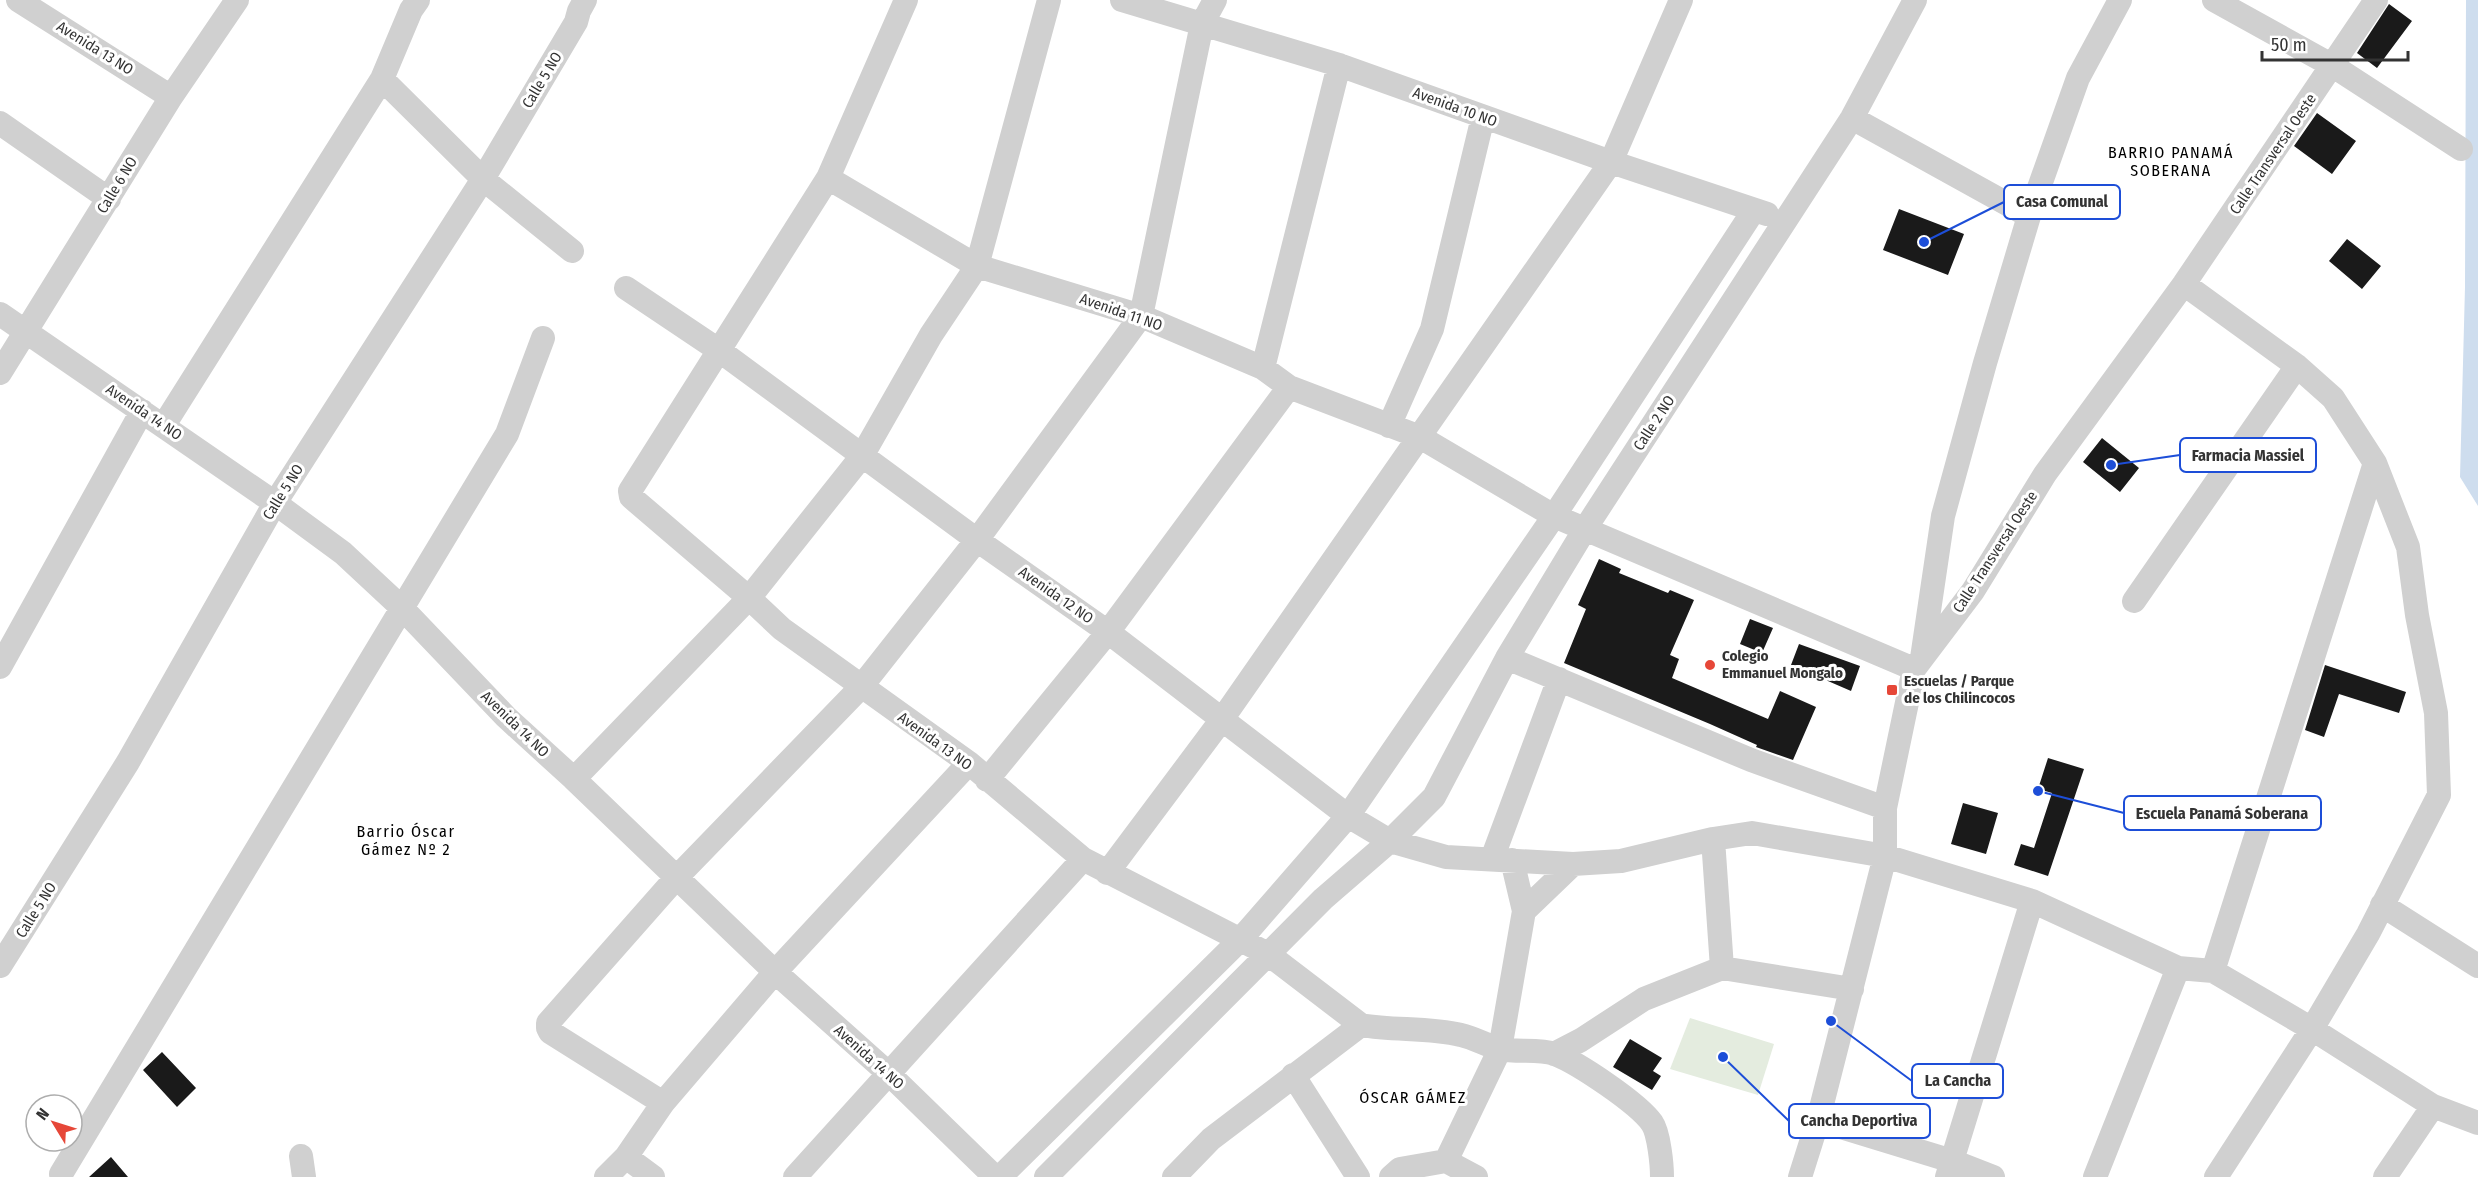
<svg xmlns="http://www.w3.org/2000/svg" width="2478" height="1177" font-family="'Fira Sans Condensed',sans-serif">
<style>
.green{fill:#e4ecdf}
.water{fill:#ceddee}
.building{fill:#1a1a1a}
.lines{fill:none;stroke-linecap:round;stroke-linejoin:round}
.minor{stroke:#d0d0d0;stroke-width:24}
.poi-dot{fill:#e64738;stroke:#fff;stroke-width:2}
.labels{text-anchor:middle;dominant-baseline:central;stroke-width:6;stroke-linejoin:round;paint-order:stroke}
.street-label{font-size:15px;fill:#333;stroke:#fff}
.poi-label{font-size:15px;font-weight:bold;fill:#333;stroke:#fff;text-anchor:start}
.neighbourhood-label{font-size:16px;letter-spacing:1.5px;fill:#000;stroke:#fff}
.leader{fill:none;stroke:#1d4ed8;stroke-width:2}
.callout-dot{fill:#1d4ed8;stroke:#fff;stroke-width:2}
.callout{fill:#fff;stroke:#1d4ed8;stroke-width:2}
.callout-label{font-size:16px;text-anchor:middle;font-weight:bold;fill:#333}
</style>
<rect width="100%" height="100%" fill="#fff"/>
<path class="green" d="M1690,1018l84,26 -16,51 -88,-26z"/>
<path class="water" d="M2466,0h12v506l-18,-29 5,-190z"/>
<path class="building" d="M2389,4l23,17 -35,47 -20,-15z
M2317,113l39,28 -24,33 -38,-28z
M1899,209l65,25 -16,41 -65,-25z
M2347,239l34,27 -19,23 -33,-28z
M2102,438l37,30 -19,24 -37,-30z
M1599,559l22,10 -2,4 49,20 2,-3 24,10 -24,55 9,4 -7,19 96,41 12,-28 36,16 -23,53 -37,-13 1,-2 -47,-21 -146,-61 22,-54 -8,-4z
M1750,619l23,9 -11,25 -22,-9z
M1799,644l61,22 -9,25 -60,-26z
M2325,665l81,27 -7,21 -60,-19 -15,43 -19,-7z
M2048,758l36,11 -36,107 -34,-11 7,-21 13,4 18,-55 -14,-4z
M1963,803l35,10 -12,41 -35,-10z
M1630,1039l32,19 -9,13 8,5 -9,14 -39,-23z
M162,1052l34,36 -19,19 -34,-37z
M111,1157l17,20h-39z"/>
<g class="lines">
<path class="minor" d="M18,0l153,97
M906,0l-78,178 -198,313 1,6 118,101 33,31 187,134 114,96 185,95 93,71
M1122,0l217,65 272,97 156,52
M2214,0l119,66 128,83
M382,79l101,100 89,72
M1852,118l177,98
M0,123l109,76
M828,178l149,88 164,50 122,52 26,19 131,50 134,79 360,153
M2184,284l113,82 36,32 42,65 33,84 9,68 19,98 3,82 -71,139 -56,95 -96,148
M626,288l94,63 257,189 131,92 240,184 42,25 56,16 127,7 48,-3 92,-22 39,-6 133,23 147,45 146,67 35,3 99,58 121,77 45,17
M0,314l275,189 68,50 58,54 105,110 68,62 201,193 113,101 107,104
M1263,368l76,-303
M0,373l171,-276 66,-97
M164,425l218,-346 29,-69 7,-10
M1389,426l43,-97 51,-212
M2134,601l163,-235
M1507,658l244,102 134,48
M1922,658l21,-142 42,-153 44,-147 49,-138 42,-78
M0,667l142,-256
M574,779l175,-181 113,-142 69,-121 46,-69 72,-266
M987,780l121,-148 181,-245
M1713,839l9,129
M1492,859l67,-180
M1512,860l12,51
M1107,873l116,-155 388,-556 70,-162
M2382,905l96,61
M0,966l128,-204 147,-259 208,-324 93,-157 3,-11 6,-11
M2213,971l162,-508
M1554,1054l27,-14 63,-41 78,-31 130,21
M1293,1075l65,102
M663,1103l-113,-71 -2,-4v-5l128,-145 185,-191 116,-147 164,-224 61,-292 13,-24
M1818,1120l134,41 41,16
M301,1156l3,21
M626,1157l27,20
M1446,1161l54,-112 24,-138 49,-47
M61,1174l446,-740 36,-96
M606,1177l20,-20 37,-54 112,-131 194,-209
M795,1177l288,-318
M1000,1177l240,-237 108,-124 206,-300 200,-306
M1046,1177l277,-278 67,-58 44,-44 73,-139 78,-129 267,-411 63,-118
M1174,1177l37,-38 150,-114c33,6 67,2 100,10 14,3 26,11 39,14 17,4 38,-1 55,5 23,9 83,49 97,69 7,10 10,42 10,54
M1391,1177l9,-8 46,-8 30,16
M1800,1177l18,-57 67,-264v-48l29,-139 59,-78 72,-117 139,-190 192,-284
M1947,1177l85,-276
M2095,1177l83,-209
M2385,1177l48,-71"/>
</g>
<g class="poi-dot">
<circle cx="1710" cy="665" r="6"/>
<rect x="1886" y="684" width="12" height="12" rx="3"/>
</g>
<g class="labels">
<g class="street-label">
<text transform="translate(95 48) rotate(32)">Avenida 13 NO</text>
<text transform="translate(542 80) rotate(-59)">Calle 5 NO</text>
<text transform="translate(1455 107) rotate(20)">Avenida 10 NO</text>
<text transform="translate(2273 154) rotate(-56)">Calle Transversal Oeste</text>
<text transform="translate(117 185) rotate(-59)">Calle 6 NO</text>
<text transform="translate(1121 312) rotate(19)">Avenida 11 NO</text>
<text transform="translate(144 412) rotate(34)">Avenida 14 NO</text>
<text transform="translate(1654 423) rotate(-57)">Calle 2 NO</text>
<text transform="translate(283 492) rotate(-58)">Calle 5 NO</text>
<text transform="translate(1995 552) rotate(-57)">Calle Transversal Oeste</text>
<text transform="translate(1056 595) rotate(35)">Avenida 12 NO</text>
<text transform="translate(515 724) rotate(44)">Avenida 14 NO</text>
<text transform="translate(935 741) rotate(36)">Avenida 13 NO</text>
<text transform="translate(36 910) rotate(-58)">Calle 5 NO</text>
<text transform="translate(869 1057) rotate(42)">Avenida 14 NO</text>
</g>
<g class="poi-label">
<text x="1722" y="656">Colegio<tspan x="1722" dy="17">Emmanuel Mongalo</tspan></text>
<text x="1904" y="681">Escuelas / Parque<tspan x="1904" dy="17">de los Chilincocos</tspan></text>
</g>
<g class="neighbourhood-label">
<text x="2171" y="152">BARRIO PANAMÁ<tspan x="2171" dy="18">SOBERANA</tspan></text>
<text x="406" y="831">Barrio Óscar<tspan x="406" dy="18">Gámez Nº 2</tspan></text>
<text x="1413" y="1097">ÓSCAR GÁMEZ</text>
</g>
</g>
<path class="leader" d="M1924 242L2004 202M2111 465L2180 455M2038 791L2124 813M1831 1021L1912 1081M1723 1057L1789 1121"/>
<g class="callout-dot">
<circle cx="1924" cy="242" r="6"/>
<circle cx="2111" cy="465" r="6"/>
<circle cx="2038" cy="791" r="6"/>
<circle cx="1831" cy="1021" r="6"/>
<circle cx="1723" cy="1057" r="6"/>
</g>
<g class="callout">
<rect x="2004" y="185" width="116" height="34" rx="6"/>
<rect x="2180" y="438" width="136" height="34" rx="6"/>
<rect x="2124" y="796" width="197" height="34" rx="6"/>
<rect x="1912" y="1064" width="91" height="34" rx="6"/>
<rect x="1789" y="1104" width="141" height="34" rx="6"/>
</g>
<g class="callout-label">
<text x="2062" y="207">Casa Comunal</text>
<text x="2248" y="461">Farmacia Massiel</text>
<text x="2222" y="819">Escuela Panamá Soberana</text>
<text x="1958" y="1086">La Cancha</text>
<text x="1859" y="1126">Cancha Deportiva</text>
</g>
<g transform="translate(54 1123) rotate(308)"><circle r="28" fill="#ffffff" stroke="#adadad" stroke-width="1.5"/>
<path d="M0-4.5L10 22L0 15L-10 22Z" fill="#e64738"/>
<text y="-9" font-size="16" font-weight="bold" text-anchor="middle" fill="#333333">N</text>
</g>
<path d="M2262 51v9h146v-9" fill="none" stroke="#333333" stroke-width="3"/>
<text x="2271" y="51" font-size="18" fill="#333333" stroke="#ffffff" stroke-width="4.5" paint-order="stroke">50 m</text>
</svg>
